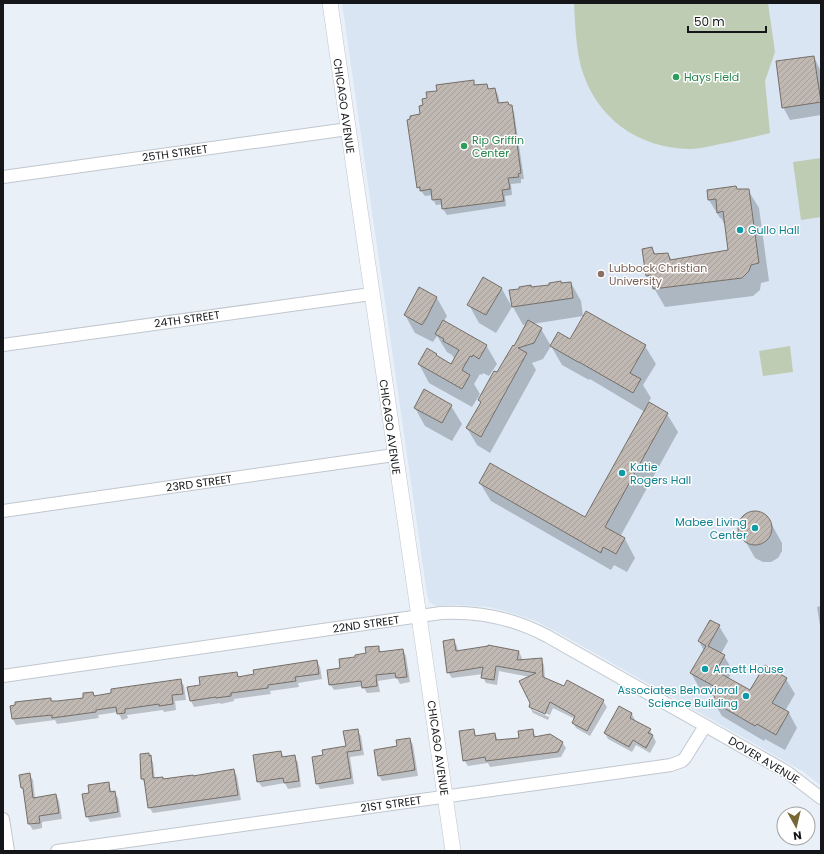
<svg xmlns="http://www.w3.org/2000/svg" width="824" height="854" font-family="Poppins,sans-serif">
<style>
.built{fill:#d9e5f3}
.green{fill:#bdccb2}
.shadow{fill:#0003;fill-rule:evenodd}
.building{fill:url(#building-hatch);stroke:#766f69}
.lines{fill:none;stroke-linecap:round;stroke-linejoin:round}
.minor-casing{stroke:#c1c7cf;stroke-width:14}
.tertiary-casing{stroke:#c1c7cf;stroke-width:16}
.minor{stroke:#fff;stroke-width:12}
.tertiary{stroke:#fff;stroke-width:15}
.leisure-dot{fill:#2e9e5b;stroke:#fff;stroke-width:1.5}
.culture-dot{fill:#0f9aa8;stroke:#fff;stroke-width:1.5}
.education-dot{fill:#8d6e63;stroke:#fff;stroke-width:1.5}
.labels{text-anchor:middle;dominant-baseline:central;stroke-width:3;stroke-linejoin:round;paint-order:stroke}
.leisure-label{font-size:11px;fill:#27864d;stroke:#fff;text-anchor:start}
.street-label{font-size:11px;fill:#141619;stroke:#fff}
.culture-label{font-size:11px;fill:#0d838f;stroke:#fff;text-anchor:start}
.education-label{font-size:11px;fill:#785e54;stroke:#fff;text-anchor:start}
</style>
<defs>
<pattern id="building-hatch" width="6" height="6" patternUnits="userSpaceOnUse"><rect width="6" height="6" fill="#c0b8b2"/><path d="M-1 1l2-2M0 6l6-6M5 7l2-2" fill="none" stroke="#a49d98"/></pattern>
</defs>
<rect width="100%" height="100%" fill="#e9f0f8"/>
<path class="built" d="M342,3h479v783l-17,-14 -236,-134 -32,-17 -28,-9 -19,-5 -31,-2 -22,1 -7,-4 -2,-8z"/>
<path class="green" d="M574,3h194l7,49 -10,29 5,52c-16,4 -33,8 -50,11 -10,2 -20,5 -30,5 -53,-1 -94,-31 -109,-82 -5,-20 -6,-43 -7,-64z
M821,158v59l-20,3 -8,-58z
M790,346l3,26 -30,4 -4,-25z"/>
<path class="shadow" d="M814,57l7,15v43l-31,5 -7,-13z
M473,81l3,5 11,-1 3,5 5,-1 3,6 2,9 11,2 3,6 10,67h-3v4l-10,1 1,11 -7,1 1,10 -59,9 -4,-6v-5l-7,1 -3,-6 -1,-4 -7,1 -7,-9 3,-72 3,-9 4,-7 10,-8z
M737,190h11l11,18 10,73 -8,2 -1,7 -7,6 -88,11 -18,-31 -4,-26 9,-2 4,7 12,-1 4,6 57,-9 -3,-24 -5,-9h-1l-11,-18z
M484,279l18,10 10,18 -16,26 -17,-10 -10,-18z
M561,282l1,2 9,-1 10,18 2,15 -51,8 9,5 10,17 19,-6 75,6 11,18 -13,21 8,13 -3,5 19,11 11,18 -58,105 5,2 10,19 -8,14 -13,-7 -3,5 -120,-69 -11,-18 106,35 59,-106 -55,-33 -1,1 -27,-15 -11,-19 -8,13 -11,4 4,7 -46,83 -13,-8 -10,-17 14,-25 -2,-3 35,-53 13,-23 -4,1 -10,-18 18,-21 1,2 18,-2z
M437,298l10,18 -3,5 42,24 11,19 -8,12 -6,-3 -1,2 -2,-1 -6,10 6,10 -8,13 -43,-24 -10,-19 8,-15 9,5 2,3 13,8 4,-5 -3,-5 -5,-3 -10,-16 -4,6 -18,-9 -10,-18z
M451,406l11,18 -10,17 -27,-15 -10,-18z
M751,512h8l8,4 15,27v8l-4,7 -7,4h-8l-8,-4 -15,-26v-8l4,-7z
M821,606v26l-4,-25z
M719,626l9,15 -7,13 3,2 9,15 -5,8 22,13 36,-13 9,15 -10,17 4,2 8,15 -12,22 -20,-11 -1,2 -42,-25 -9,-15 2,-4 -15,-8 -9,-16 13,-22 -5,-10z
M454,641l3,5 1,5 61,1 3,6 -1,3 20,-2 3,6 1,14 19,8 39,14 4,6 -17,29 -14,-8 -3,-5 2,-4 -22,-11 -5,12 -15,-7 -3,-6 1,-4 -1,-26 -31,-6 -2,14 -11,-2 -3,-6v-3l-31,4 -4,-6zM533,708l17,7 -1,2 -16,-7z
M378,647l4,6 21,-3 3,6 4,26 -10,2 -3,-6 -19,3 2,11 -13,1 -4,-7 -29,4 -4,-6 11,-15 15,-12 11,-3z
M317,661l3,6 2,12 -24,4 1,4 -29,4 1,3 -37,5v2l-13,3 -1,-1 -26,4 -3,-6 10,-15 35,-13 3,5 16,-3z
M181,681l3,5 2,14 -11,1 1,9 -12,2 -1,-2 -36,5 1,3 -6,2 -4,-8 -20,3 1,3 -42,6 -2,-4 -39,5 -3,-6 37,-20 2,3 32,-4 9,-5 2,3z
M620,707l12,7 3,6 -1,1 16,9 6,12 -6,11 -14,-8 -4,7 -24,-13 -3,-6z
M357,730l4,6 3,19 -14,2 4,27 -34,5 -3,-6 7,-27 23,-9z
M473,730l4,7 18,-3 3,6 22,-2 12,-8 4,7 26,5 4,6 -5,9 -71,10 -2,-4 -20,3 -4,-6z
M410,739l3,6 5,31 -36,5 -3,-6 19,-28z
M281,752l3,6 10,-1 4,5 3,25 -13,2 -3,-6 -23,4 -4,-6z
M141,754h7l5,8 2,17 8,1 30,-3 41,-7 3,6 4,24 -88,13 -4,-6 -3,-22 -4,-6z
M29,774l4,6 2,18 21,-3 3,6 3,18 -20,3v6l-9,2 -4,-6 -4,-31 -3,-5z
M108,783l4,9h2l4,6 3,19 -31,5 -3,-6 3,-23z"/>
<path class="building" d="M814,56l7,46 -39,6 -6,-47z
M474,80v5l13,-1 1,5 7,-1 3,15 10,-1 1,3h3l9,68 -3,1 1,3 -11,1 2,11 -8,1 2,11 -62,8 -1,-10 -9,1 -1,-11 -11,2v-4l-3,1 -10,-68 3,-1v-3l10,-2 -1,-8 4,-1 -1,-6 5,-1 -1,-6 11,-1 -1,-6z
M736,186l1,3h12l10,74 -8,2 -2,6 -7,7 -89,11 -2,-14 -5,1 -4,-27 10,-2 2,7 14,-1 2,7 58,-10 -5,-39 -6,2 -1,-14 -8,1 -1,-10z
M483,277l19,11 -16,27 -19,-10z
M561,281v2l10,-1 2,16 -61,9 -3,-17 10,-1v-2l12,-2v2l18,-2v-2z
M419,287l18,10 -11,22 -4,6 -18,-10z
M586,311l60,34 -16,28 11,6 -8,14 -54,-31h-1l-28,-16 8,-14 12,7z
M443,320l44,25 -8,14 -6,-4 -1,2 -2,-1 -8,14 8,5 -8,14 -44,-25 9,-16 10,6 -1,1 15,9 8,-14 -16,-9 1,-2 -9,-5z
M528,320l14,8 -8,15 -16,5 9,5 -46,84 -15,-9 15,-26 -3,-2 16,-29 3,1 16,-27 1,1z
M424,389l28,16 -10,18 -28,-15z
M649,402l19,11 -63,114 20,11 -9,16 -13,-7 -2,6 -122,-70 11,-20 95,54z
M738 528a17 17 0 1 1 34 0a17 17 0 1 1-34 0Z
M710,620l10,5 -12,21 17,9 -9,16 34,19 15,-25 22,13 -15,25 17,9 -13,23 -19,-11 -2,2 -43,-25 7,-12 -29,-16 16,-27 -8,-5z
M454,639l2,12 32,-5v-1l31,6 -2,9 25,-2 1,19 21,9 3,-6 37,20 -17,31 -15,-8 3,-7 -25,-14 -5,12 -16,-7 1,-4 -11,-22 17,-8 -40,-7 -2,14 -13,-2 2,-11 -36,6 -4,-32z
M379,646v6l24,-3 4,28 -11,1 -1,-5 -19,2 1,11 -15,2 -1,-7 -32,4 -2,-15 13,-2 -1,-9 16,-2v-2l11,-2 -1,-6z
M317,660l2,14 -24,3 1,4 -28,4v3l-37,5v3l-15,2v-1l-26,4 -3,-14 13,-2 -1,-8 38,-5 1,5 16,-3 -1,-4z
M181,679l2,15 -11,1 1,9 -14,2v-2l-34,5v4l-8,1 -1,-7 -20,3v2l-44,6v-3l-40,4 -2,-13 5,-1v-3l36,-4v3h6l26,-3v-5l10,-1 1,4 17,-3v-4z
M619,706l13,7 -2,5 21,11 -3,4 5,2 -7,13 -13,-8 -4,7 -25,-14z
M358,729l3,21 -14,2 4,26 -35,6 -4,-27 11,-2 -1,-5 24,-4 -3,-15z
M474,729l1,7 20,-3 1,7 23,-2 -1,-7 15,-2 1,8 16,-3 13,8 -5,10 -72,9 -1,-4 -22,4 -4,-30z
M410,738l5,32 -37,6 -4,-26 23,-4 -1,-6z
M281,751l1,6 13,-2 4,26 -15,2 -1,-5 -26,4 -4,-27z
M149,753v3l2,-1 2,23 10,-1v2l30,-4v1l41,-7 4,26 -90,13 -4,-29h-3l-1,-25z
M30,773l3,25 23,-4 3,19 -20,3 1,7 -12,1 -5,-36h-2l-2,-13z
M109,782l1,10 5,-1 3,21 -32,5 -4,-23 7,-1 -1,-8z"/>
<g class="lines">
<defs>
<path id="minor" d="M3,177l345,-48
M3,345l368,-51
M3,511l391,-56
M3,676l438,-63c37,-2 74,6 106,23l240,136 34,26
M3,819l5,32
M57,851l614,-86 11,-4 3,-3 20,-32"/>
<path id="tertiary" d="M330,3l123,848"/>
</defs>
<use href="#minor" class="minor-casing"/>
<use href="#tertiary" class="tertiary-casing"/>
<use href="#minor" class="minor"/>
<use href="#tertiary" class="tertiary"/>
</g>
<g class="leisure-dot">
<circle cx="676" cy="77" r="4"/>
<circle cx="464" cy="146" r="4"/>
</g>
<g class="culture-dot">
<circle cx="740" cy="230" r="4"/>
<circle cx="622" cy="473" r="4"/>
<circle cx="755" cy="528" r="4"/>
<circle cx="705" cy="669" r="4"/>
<circle cx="746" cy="696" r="4"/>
</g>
<circle class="education-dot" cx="601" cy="274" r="4"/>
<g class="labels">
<g class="leisure-label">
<text x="684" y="77">Hays Field</text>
<text x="472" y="140">Rip Griffin<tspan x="472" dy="13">Center</tspan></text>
</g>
<g class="street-label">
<text transform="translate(344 106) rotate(82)">CHICAGO AVENUE</text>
<text transform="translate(175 153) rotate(-8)">25TH STREET</text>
<text transform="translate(187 319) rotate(-8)">24TH STREET</text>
<text transform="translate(390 427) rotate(82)">CHICAGO AVENUE</text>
<text transform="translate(199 483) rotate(-8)">23RD STREET</text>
<text transform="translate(366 624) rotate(-8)">22ND STREET</text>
<text transform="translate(438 748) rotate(82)">CHICAGO AVENUE</text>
<text transform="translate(764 760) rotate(31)">DOVER AVENUE</text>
<text transform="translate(391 804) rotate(-8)">21ST STREET</text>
</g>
<g class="culture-label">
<text x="748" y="230">Gullo Hall</text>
<text x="630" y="467">Katie<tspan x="630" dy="13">Rogers Hall</tspan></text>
<text x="747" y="522" text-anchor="end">Mabee Living<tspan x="747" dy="13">Center</tspan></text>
<text x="713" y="669">Arnett House</text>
<text x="738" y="690" text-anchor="end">Associates Behavioral<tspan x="738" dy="13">Science Building</tspan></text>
</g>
<g class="education-label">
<text x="609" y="268">Lubbock Christian<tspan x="609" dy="13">University</tspan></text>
</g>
</g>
<rect width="824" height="854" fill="none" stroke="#141619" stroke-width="8"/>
<g transform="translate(796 826) rotate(172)"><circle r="19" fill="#ffffff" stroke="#a1a2a3"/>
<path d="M0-3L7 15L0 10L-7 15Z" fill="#756835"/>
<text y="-6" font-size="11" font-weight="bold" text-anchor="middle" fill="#141619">N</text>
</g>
<path d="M688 26v6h78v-6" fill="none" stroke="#141619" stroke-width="2"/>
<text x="694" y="26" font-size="12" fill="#141619" stroke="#ffffff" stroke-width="3" paint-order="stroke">50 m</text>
</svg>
